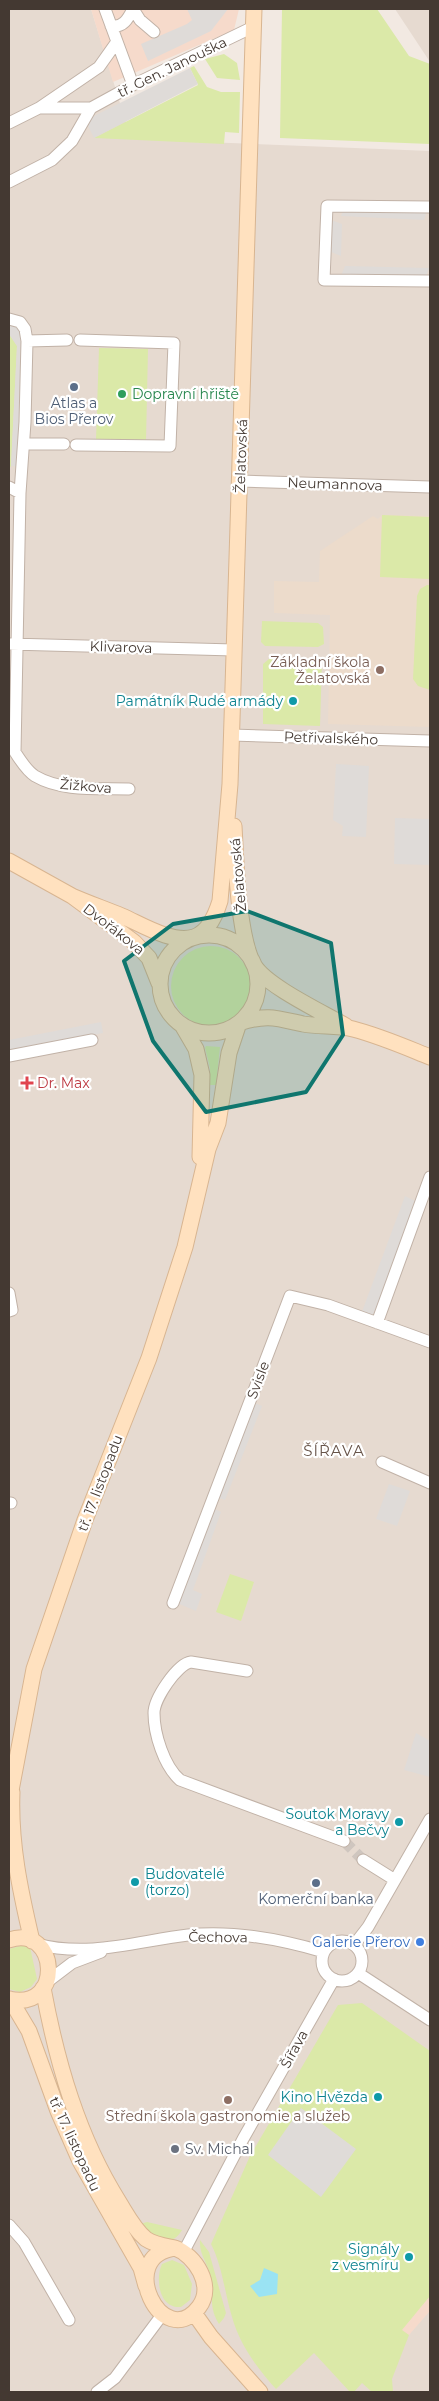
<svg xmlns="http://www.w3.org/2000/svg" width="439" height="2401" viewBox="0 0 439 2401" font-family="Montserrat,sans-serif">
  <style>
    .residential { fill: #e6dad0 }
    .commercial { fill: #f6dacb }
    .education { fill: #ecdbcb }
    .green { fill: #dbe9a8 }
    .parking { fill: #dfdbd8 }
    .water { fill: #9ae3f3 }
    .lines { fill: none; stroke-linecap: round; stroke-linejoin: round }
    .street-tunnel { stroke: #cfc6bf; stroke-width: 11; stroke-dasharray: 11 5.5; stroke-linecap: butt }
    .street-casing { stroke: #c1b2a7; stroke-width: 13 }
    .secondary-casing { stroke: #d8b591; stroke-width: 17 }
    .street { stroke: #fff; stroke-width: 11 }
    .secondary { stroke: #ffe1bf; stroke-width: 15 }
    .marked { fill: #0f766e; fill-opacity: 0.2; stroke: #0f766e; stroke-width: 4; stroke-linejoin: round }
    .service-dot { fill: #5c6f8a; stroke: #fff; stroke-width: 2 }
    .leisure-dot { fill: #2e9e5b; stroke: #fff; stroke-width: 2 }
    .education-dot { fill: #8d6e63; stroke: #fff; stroke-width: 2 }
    .culture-dot { fill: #0f9aa8; stroke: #fff; stroke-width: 2 }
    .health-dot { fill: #e0444e; stroke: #fff; stroke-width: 2 }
    .shop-dot { fill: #3f7fe0; stroke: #fff; stroke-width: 2 }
    .worship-dot { fill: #6b7280; stroke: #fff; stroke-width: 2 }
    .labels { text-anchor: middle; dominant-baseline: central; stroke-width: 4.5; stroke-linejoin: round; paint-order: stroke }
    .street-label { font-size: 14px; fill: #443932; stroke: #fff }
    .leisure-label { font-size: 14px; fill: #27864d; stroke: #fff; text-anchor: start }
    .service-label { font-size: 14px; fill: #4e5e75; stroke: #fff }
    .education-label { font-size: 14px; fill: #785e54; stroke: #fff; text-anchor: end }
    .culture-label { font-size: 14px; fill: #0d838f; stroke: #fff; text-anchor: end }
    .health-label { font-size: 14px; fill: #be3a42; stroke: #fff; text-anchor: start }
    .shop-label { font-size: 14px; fill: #366cbe; stroke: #fff; text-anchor: end }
    .worship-label { font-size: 14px; fill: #5b616d; stroke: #fff; text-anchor: start }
    .neighbourhood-label { font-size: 15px; letter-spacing: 1px; fill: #675449; stroke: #fff }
  </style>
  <rect width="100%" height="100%" fill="#f2e9e2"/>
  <path class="residential" d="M 9,9 L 91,9 L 131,139 L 430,151 L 430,2392 L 9,2392 Z
    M 395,9 L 430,9 L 430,62 Z"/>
  <path class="commercial" d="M 91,9 L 239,9 L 234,30 L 113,82 Z
    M 430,2277 L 430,2311 L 409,2335 L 389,2323 Z"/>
  <path class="education" d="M 382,515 L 430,516 L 430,727 L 328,724 L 330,615 L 274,613 L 274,581 L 319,582 L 320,551 L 373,516 L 378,519 Z"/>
  <path class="green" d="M 282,9 L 377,9 L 409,56 L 430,64 L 430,144 L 280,138 Z
    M 224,54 L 237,63 L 240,80 L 217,78 L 205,59 Z
    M 194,66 L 207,87 L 221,92 L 240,92 L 239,133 L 225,132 L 224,144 L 94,138 L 198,85 L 190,68 Z
    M 9,334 L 17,346 L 11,466 L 9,469 Z
    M 99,348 L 148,349 L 146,441 L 96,440 Z
    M 382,515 L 430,517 L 430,579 L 380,577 Z
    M 427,585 L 430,585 L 430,690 L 418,686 L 413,679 L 417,596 L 420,589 Z
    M 262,621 L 318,623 L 323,627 L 324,644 L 318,647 L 265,646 L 261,642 Z
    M 269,659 L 322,661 L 320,726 L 263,724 L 263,664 Z
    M171 986a40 40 0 1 1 80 0a40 40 0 1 1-80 0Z
    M 206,1046 L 220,1047 L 216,1085 L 210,1085 L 210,1068 L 205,1048 Z
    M 230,1574 L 254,1582 L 241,1621 L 216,1612 Z
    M 24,1945 L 30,1947 L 37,1979 L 31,1987 L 20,1992 L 9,1989 L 9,1949 Z
    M 362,2003 L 430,2051 L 430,2296 L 402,2330 L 409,2335 L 392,2379 L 393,2392 L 372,2392 L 362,2383 L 354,2392 L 350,2392 L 314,2353 L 276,2389 C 258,2370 239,2343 232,2317 C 225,2294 222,2265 211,2244 L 250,2156 L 338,2005 Z
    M 147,2222 L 182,2230 C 170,2251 152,2235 140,2224 Z
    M 200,2240 L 209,2252 L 226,2313 L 224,2318 L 219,2324 C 207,2305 215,2294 210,2274 C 207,2262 199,2254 200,2240 Z
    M 172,2260 L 184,2265 L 192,2284 L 190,2300 L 181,2307 C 159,2309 155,2279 162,2264 Z"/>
  <path class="parking" d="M 187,9 L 228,9 L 211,31 L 148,61 L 141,44 L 187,24 L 192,20 Z
    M 190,68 L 198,84 L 94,138 L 88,126 L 92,117 Z
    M 345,205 L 428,208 L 424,220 L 341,216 Z
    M 331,220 L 342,224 L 341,256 L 331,252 Z
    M 345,266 L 429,268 L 425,280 L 340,278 Z
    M 9,319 L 25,329 L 22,467 L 11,466 L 17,346 L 9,334 Z
    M 336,764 L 369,766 L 366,837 L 342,836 L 343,826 L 333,820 Z
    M 395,818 L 430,819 L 430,865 L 394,864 Z
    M 101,1022 L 103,1033 L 9,1052 L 9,1040 Z
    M 405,1196 L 421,1204 L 377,1323 L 360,1317 Z
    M 252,1402 L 262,1406 L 225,1500 L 216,1497 Z
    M 389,1484 L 410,1491 L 397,1526 L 376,1519 Z
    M 211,1507 L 221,1512 L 193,1590 L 202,1594 L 196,1611 L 177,1603 Z
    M 416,1733 L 430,1741 L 430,1777 L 404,1770 Z
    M 301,2108 L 356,2149 L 321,2197 L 268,2155 Z"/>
  <path class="water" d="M 264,2268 L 278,2274 L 277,2294 L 259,2297 L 250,2286 L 260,2280 Z"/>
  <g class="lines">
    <path class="street-tunnel" d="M 344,1841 L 363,1860"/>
    <defs>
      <path id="street" d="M 105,9 L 133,85
        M 133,9 L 140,20 L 154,32
        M 111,26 C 123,28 128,19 133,9
        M 39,108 L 99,67 L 116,43
        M 9,123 L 39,108 L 91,108 L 133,85 L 253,27
        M 9,182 L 52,160 L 72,141 L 91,108
        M 430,207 L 327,206 L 324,280 L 430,281
        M 9,319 L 20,322 L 25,329 L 27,341 L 25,422 L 20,493 L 15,752 C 20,760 27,771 35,776 C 62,792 99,788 129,789
        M 27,341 L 67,340
        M 24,444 L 64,444
        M 76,445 L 170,446 L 174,343 L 80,340
        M 240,481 L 430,487
        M 9,487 L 20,493
        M 10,644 L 234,650
        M 231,735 L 430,741
        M 9,1056 L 92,1040
        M 9,1293 L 12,1310 L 9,1311
        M 377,1323 L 430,1177
        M 382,1462 L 430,1483
        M 9,1503 L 11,1503
        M 173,1603 L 290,1296 L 328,1305 L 430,1342
        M 247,1671 L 191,1662 C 177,1664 154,1699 154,1713 C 154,1734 164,1766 180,1780 L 344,1841
        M 363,1860 L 395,1880
        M322 1961a20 20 0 1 1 40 0a20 20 0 1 1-40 0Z
        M 37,1944 C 88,1958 138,1941 188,1935 C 234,1930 280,1939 324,1952
        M 354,1945 L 368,1927 L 430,1819
        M 358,1973 L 430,2020
        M 47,1982 L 72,1963 L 101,1952
        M 9,2225 L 24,2242 L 69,2320
        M 184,2251 L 243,2139 L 334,1979
        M 97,2392 L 115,2378 L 162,2315"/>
      <path id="secondary" d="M 234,826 C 236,860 238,937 254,965 C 266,986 324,1013 346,1026
        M 9,861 L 72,896 L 134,942 L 149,958 L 159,983
        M 72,896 C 88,903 105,909 122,916 C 141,924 172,944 194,937 C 209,932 216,914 220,901 L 230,784 L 254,9
        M160 984a49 49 0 1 1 98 0a49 49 0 1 1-98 0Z
        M 182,1025 L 196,1049 L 202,1075 L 200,1157
        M 12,1792 C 10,1843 20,1890 32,1941
        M 9,1801 L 34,1669 L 85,1520 L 149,1358 L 185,1247 L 208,1149 L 218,1123 L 229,1053 L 239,1023 C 267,1014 276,1018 303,1024 C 320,1027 337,1025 353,1029 C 380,1036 405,1047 430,1057
        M 9,1940 C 58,1923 65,2012 9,1999
        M 43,1988 C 57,2063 78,2137 119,2202 C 127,2215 134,2229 146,2239 C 155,2245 165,2246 175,2248
        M 10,1999 L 29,2031 L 58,2111 L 80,2161 L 141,2268 L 146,2286
        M 175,2248 C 195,2255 215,2286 199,2307 C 163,2354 114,2256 175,2248 Z
        M 194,2313 L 211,2337 L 260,2392"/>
    </defs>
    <use href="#street" class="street-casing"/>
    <use href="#secondary" class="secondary-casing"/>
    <use href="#street" class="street"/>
    <use href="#secondary" class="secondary"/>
  </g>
  <path class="marked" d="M 247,911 L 331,943 L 343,1035 L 306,1092 L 206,1112 L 153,1041 L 124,961 L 173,924 Z"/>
  <g class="service-dot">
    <circle cx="74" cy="387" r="5"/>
    <circle cx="316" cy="1883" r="5"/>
  </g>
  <circle class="leisure-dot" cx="122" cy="394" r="5"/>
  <g class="education-dot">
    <circle cx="380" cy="670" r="5"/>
    <circle cx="228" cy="2100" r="5"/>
  </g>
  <g class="culture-dot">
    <circle cx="293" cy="701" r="5"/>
    <circle cx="399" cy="1822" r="5"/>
    <circle cx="135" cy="1882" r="5"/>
    <circle cx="378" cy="2097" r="5"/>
    <circle cx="409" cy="2257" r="5"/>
  </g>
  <path class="health-dot" d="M24.5 1075.5h5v5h5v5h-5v5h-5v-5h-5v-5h5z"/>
  <circle class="shop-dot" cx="420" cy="1942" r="5"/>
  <circle class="worship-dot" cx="175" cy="2149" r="5"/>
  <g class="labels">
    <g class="street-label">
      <text transform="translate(172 67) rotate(-26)">tř. Gen. Janouška</text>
      <text transform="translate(241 456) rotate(-88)">Želatovská</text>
      <text transform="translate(335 484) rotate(2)">Neumannova</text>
      <text transform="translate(121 647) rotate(2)">Klivarova</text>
      <text transform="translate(331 738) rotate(2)">Petřivalského</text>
      <text transform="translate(86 786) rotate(5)">Žižkova</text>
      <text transform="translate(238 875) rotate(-95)">Želatovská</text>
      <text transform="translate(114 929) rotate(38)">Dvořákova</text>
      <text transform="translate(258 1380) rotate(-69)">Svisle</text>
      <text transform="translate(100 1483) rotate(-69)">tř. 17. listopadu</text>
      <text transform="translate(218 1937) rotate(1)">Čechova</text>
      <text transform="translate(294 2049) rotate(-61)">Šířava</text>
      <text transform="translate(75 2144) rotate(65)">tř. 17. listopadu</text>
    </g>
    <g class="leisure-label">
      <text x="132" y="394">Dopravní hřiště</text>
    </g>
    <g class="service-label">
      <text x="74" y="403">Atlas a<tspan x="74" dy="16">Bios Přerov</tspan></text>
      <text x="316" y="1899">Komerční banka</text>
    </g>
    <g class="education-label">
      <text x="370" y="662">Základní škola<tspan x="370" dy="16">Želatovská</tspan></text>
      <text x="228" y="2116" text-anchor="middle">Střední škola gastronomie a služeb</text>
    </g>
    <g class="culture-label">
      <text x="283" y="701">Památník Rudé armády</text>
      <text x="389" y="1814">Soutok Moravy<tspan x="389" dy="16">a Bečvy</tspan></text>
      <text x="145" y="1874" text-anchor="start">Budovatelé<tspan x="145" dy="16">(torzo)</tspan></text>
      <text x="368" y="2097">Kino Hvězda</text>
      <text x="399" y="2249">Signály<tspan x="399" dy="16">z vesmíru</tspan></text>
    </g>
    <g class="health-label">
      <text x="37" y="1083">Dr. Max</text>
    </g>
    <g class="shop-label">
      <text x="410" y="1942">Galerie Přerov</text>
    </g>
    <g class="worship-label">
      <text x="185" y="2149">Sv. Michal</text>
    </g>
    <g class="neighbourhood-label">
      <text x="334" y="1450">ŠÍŘAVA</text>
    </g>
  </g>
  <rect width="439" height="2401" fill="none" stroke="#443932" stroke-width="20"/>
</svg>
